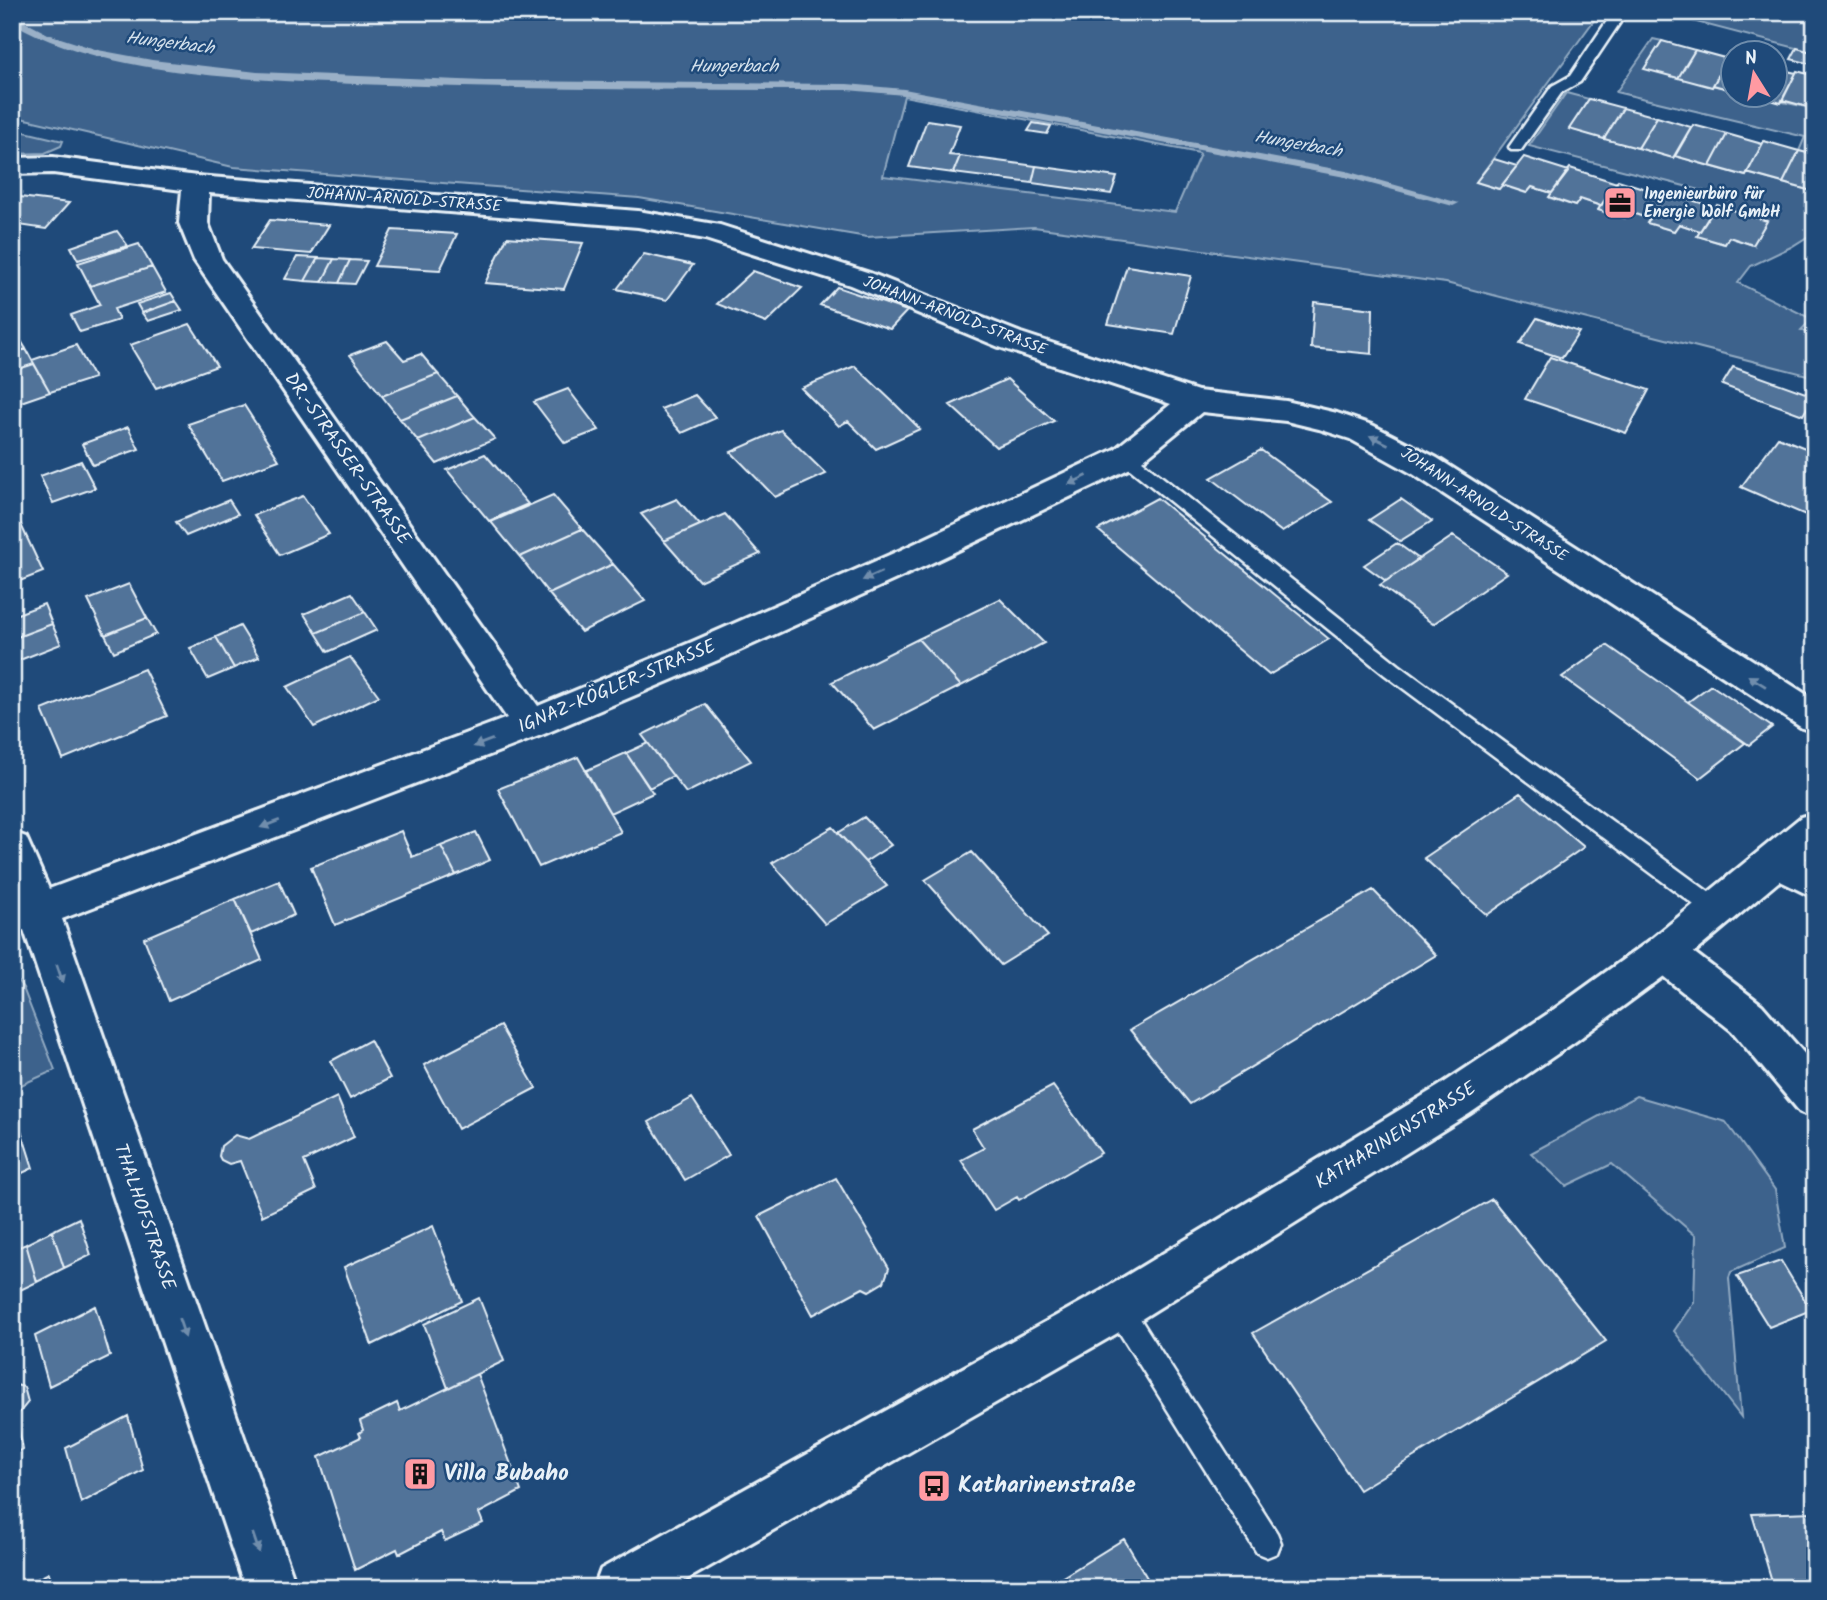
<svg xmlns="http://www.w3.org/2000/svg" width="1827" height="1600" viewBox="0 0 1827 1600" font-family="Kalam,sans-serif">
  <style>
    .green { fill: #3c628c; stroke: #92aac2; stroke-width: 2; fill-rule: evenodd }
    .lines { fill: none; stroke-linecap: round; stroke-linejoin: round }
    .stream { fill: #9ab0c7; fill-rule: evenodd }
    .building { fill: #517399; stroke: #e8f1f8; stroke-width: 2 }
    .service-casing { stroke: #e8f1f8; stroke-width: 5 }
    .minor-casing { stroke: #e8f1f8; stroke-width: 6 }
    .secondary-casing { stroke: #e8f1f8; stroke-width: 6 }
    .service { fill: #1f4a7a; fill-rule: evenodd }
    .minor { fill: #1f4a7a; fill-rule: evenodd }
    .secondary { fill: #1f4a7a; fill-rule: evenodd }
    .oneway { fill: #6f8dac }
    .labels { text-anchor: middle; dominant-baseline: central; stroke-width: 5; stroke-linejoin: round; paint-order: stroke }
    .far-poi-label { font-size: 16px; font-weight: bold; fill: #e8f1f8; stroke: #1f4a7a; text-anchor: start }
    .far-street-label { font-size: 16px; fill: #e8f1f8; stroke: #1f4a7a }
    .far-water-label { font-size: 18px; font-style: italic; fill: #d4e1ec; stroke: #1f4a7a }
    .street-label { font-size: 19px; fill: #e8f1f8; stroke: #1f4a7a }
    .near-poi-label { font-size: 23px; font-weight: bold; fill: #e8f1f8; stroke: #1f4a7a; text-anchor: start }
  </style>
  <rect width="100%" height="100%" fill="#1f4a7a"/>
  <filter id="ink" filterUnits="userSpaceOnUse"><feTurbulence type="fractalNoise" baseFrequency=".0143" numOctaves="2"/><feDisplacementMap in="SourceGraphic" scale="14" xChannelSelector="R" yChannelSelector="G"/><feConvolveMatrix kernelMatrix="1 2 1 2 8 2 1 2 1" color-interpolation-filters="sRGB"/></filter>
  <g filter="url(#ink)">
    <path class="green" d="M 12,12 L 1600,12 L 1476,182 L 1498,189 L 1502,185 L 1526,193 L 1532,187 L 1552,193 L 1550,198 L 1575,206 L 1580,199 L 1601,206 L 1598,210 L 1624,218 L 1629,212 L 1650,219 L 1648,223 L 1674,231 L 1679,224 L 1700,231 L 1698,236 L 1724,244 L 1729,237 L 1753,245 L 1722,207 L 1727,197 L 1529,146 L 1566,93 L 1589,99 L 1570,129 L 1673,158 L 1675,156 L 1745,176 L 1747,173 L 1815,192 L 1815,232 L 1791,247 L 1751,266 L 1738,283 L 1812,319 L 1801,330 L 1815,335 L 1815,377 L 1446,283 L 1034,227 L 867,237 L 639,198 L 233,167 L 12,116 ZM 904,96 L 1199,153 L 1200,154 L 1175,212 L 883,176 Z
      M 1676,12 L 1815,12 L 1815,53 L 1673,16 Z
      M 1653,39 L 1662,41 L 1645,68 L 1732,90 L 1732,94 L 1750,95 L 1815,109 L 1815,155 L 1799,151 L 1805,137 L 1616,92 Z
      M 12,129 L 63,141 L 61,146 L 45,153 L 12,154 Z
      M 12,973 L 23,988 L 55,1070 L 12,1089 Z
      M 1636,1096 L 1726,1122 L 1775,1190 L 1785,1248 L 1731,1272 L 1729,1278 L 1741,1417 L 1674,1331 L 1694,1302 L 1696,1236 L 1612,1164 L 1566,1186 L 1531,1153 Z"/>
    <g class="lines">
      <path class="stream" d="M 12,15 L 48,34 L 98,50 L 152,60 L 257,72 L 485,81 L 847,84 L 904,89 L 1346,171 L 1459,203 L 1453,206 L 1345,177 L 904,95 L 847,90 C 693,90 539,90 386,85 C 279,81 103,79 12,22 Z"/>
    </g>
    <path class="building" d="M 1662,41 L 1695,50 L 1678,78 L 1644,69 Z
      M 1797,48 L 1815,53 L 1815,65 L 1791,59 Z
      M 1695,50 L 1728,59 L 1712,87 L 1678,78 Z
      M 1729,56 L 1732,57 L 1732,90 L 1713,85 Z
      M 1774,68 L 1796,73 L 1781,103 L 1750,94 L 1774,94 Z
      M 1797,71 L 1815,76 L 1815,109 L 1782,100 Z
      M 1589,99 L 1623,108 L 1604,139 L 1569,129 Z
      M 1623,108 L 1657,117 L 1638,148 L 1604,139 Z
      M 1657,117 L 1691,127 L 1673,158 L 1638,148 Z
      M 927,120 L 960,125 L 949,155 L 960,156 L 953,173 L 909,167 Z
      M 1033,123 L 1051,126 L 1047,134 L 1028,131 Z
      M 1693,125 L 1727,134 L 1710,166 L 1675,156 Z
      M 1727,134 L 1762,144 L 1746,176 L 1710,166 Z
      M 1764,141 L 1799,151 L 1783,183 L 1747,173 Z
      M 1799,151 L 1815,155 L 1815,192 L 1783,183 Z
      M 960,156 L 1036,166 L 1032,183 L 953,173 Z
      M 1524,157 L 1569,171 L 1552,193 L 1532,187 L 1527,193 L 1502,185 Z
      M 1494,159 L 1517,166 L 1499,189 L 1476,182 Z
      M 1036,166 L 1117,177 L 1111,194 L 1032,183 Z
      M 1570,168 L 1617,183 L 1601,206 L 1580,199 L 1575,206 L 1549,197 Z
      M 1618,180 L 1665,195 L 1650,219 L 1629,212 L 1624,218 L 1598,210 Z
      M 1667,193 L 1715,207 L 1700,231 L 1679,224 L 1674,231 L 1647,223 Z
      M 20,197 L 69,203 L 46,229 L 12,224 L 12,205 Z
      M 1717,205 L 1767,221 L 1753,245 L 1729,237 L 1725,244 L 1697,236 Z
      M 270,220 L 329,225 L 311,254 L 251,249 Z
      M 392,230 L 457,234 L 440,270 L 374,266 Z
      M 117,231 L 128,246 L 78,260 L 71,247 Z
      M 507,237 L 583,243 L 564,289 L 485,283 Z
      M 139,244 L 152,267 L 90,286 L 78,263 Z
      M 644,254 L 693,265 L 667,300 L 617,289 Z
      M 297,257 L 318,258 L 305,281 L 285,279 Z
      M 318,258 L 334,259 L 322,282 L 305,281 Z
      M 334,259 L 350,260 L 339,283 L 322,282 Z
      M 350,260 L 367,261 L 355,284 L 339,283 Z
      M 1127,266 L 1191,276 L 1174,334 L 1108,324 Z
      M 152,267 L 166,292 L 114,309 L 119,320 L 80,332 L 71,315 L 100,305 L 90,286 Z
      M 753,271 L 802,288 L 766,323 L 717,304 Z
      M 837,287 L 907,311 L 890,329 L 820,305 Z
      M 171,293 L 176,301 L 142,313 L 137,304 Z
      M 176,301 L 182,310 L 148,321 L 142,313 Z
      M 1314,302 L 1373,309 L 1372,354 L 1311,348 Z
      M 1537,318 L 1579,332 L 1562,358 L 1520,344 Z
      M 190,324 L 217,366 L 156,388 L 130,345 Z
      M 12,326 L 26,349 L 12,354 Z
      M 387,341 L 404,360 L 421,354 L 438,374 L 382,396 L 350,355 Z
      M 76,345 L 94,378 L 50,392 L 32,360 Z
      M 26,349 L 34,364 L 12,371 L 12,354 Z
      M 1550,357 L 1649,390 L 1626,433 L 1525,399 Z
      M 34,364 L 50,392 L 12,405 L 12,371 Z
      M 855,366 L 893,402 L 920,429 L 876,449 L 848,421 L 839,426 L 801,388 Z
      M 1733,367 L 1814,396 L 1803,415 L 1722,385 Z
      M 438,374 L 457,396 L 400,419 L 382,396 Z
      M 1007,379 L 1054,421 L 996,447 L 950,405 Z
      M 568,389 L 599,430 L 565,443 L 534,402 Z
      M 695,395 L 716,418 L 682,433 L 661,409 Z
      M 457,396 L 475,417 L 418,441 L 400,419 Z
      M 244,405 L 279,460 L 222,481 L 188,424 Z
      M 475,417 L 495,439 L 437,464 L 418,441 Z
      M 128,427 L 139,449 L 93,465 L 82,444 Z
      M 781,430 L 826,474 L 775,497 L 731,452 Z
      M 1778,437 L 1815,452 L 1815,519 L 1741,487 Z
      M 1261,450 L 1332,502 L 1282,532 L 1211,478 Z
      M 485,454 L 528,504 L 489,521 L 447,470 Z
      M 81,461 L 95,488 L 53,503 L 40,476 Z
      M 553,495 L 582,529 L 520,557 L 491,522 Z
      M 303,496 L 329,534 L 280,555 L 254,515 Z
      M 1157,498 L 1329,639 L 1269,675 L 1098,530 Z
      M 677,499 L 700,525 L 664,541 L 641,514 Z
      M 1401,499 L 1432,521 L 1400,541 L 1369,520 Z
      M 229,500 L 238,514 L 186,536 L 176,522 Z
      M 16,514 L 43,572 L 12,584 L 12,515 Z
      M 725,514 L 760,554 L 699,581 L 664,541 Z
      M 582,529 L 613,564 L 549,594 L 520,557 Z
      M 1453,536 L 1507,573 L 1433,624 L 1380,585 Z
      M 1397,543 L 1419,559 L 1386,581 L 1364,565 Z
      M 613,564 L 645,601 L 581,632 L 549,594 Z
      M 129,584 L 147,618 L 105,635 L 88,600 Z
      M 352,593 L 365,612 L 316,633 L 304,614 Z
      M 1000,599 L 1044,643 L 961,686 L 918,639 Z
      M 44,604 L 52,624 L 12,639 L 12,616 Z
      M 365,612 L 377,630 L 328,652 L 316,633 Z
      M 147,618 L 156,634 L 114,652 L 105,635 Z
      M 52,624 L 61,644 L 12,663 L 12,639 Z
      M 240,626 L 259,657 L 234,668 L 216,637 Z
      M 216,637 L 234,668 L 208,679 L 190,648 Z
      M 918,639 L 961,686 L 874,730 L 832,682 Z
      M 1607,645 L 1688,702 L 1745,743 L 1700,778 L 1562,677 Z
      M 350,657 L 379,696 L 314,727 L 287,687 Z
      M 144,669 L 167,716 L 63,759 L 42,710 Z
      M 1711,685 L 1772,727 L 1749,745 L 1688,702 Z
      M 705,704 L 751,761 L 686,793 L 642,735 Z
      M 648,743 L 673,776 L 649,788 L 626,753 Z
      M 626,753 L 653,793 L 610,813 L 585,771 Z
      M 578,757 L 621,832 L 539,867 L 498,789 Z
      M 1520,793 L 1584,847 L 1487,915 L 1424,858 Z
      M 864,817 L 891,845 L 865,862 L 838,833 Z
      M 833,827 L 887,886 L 825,924 L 772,863 Z
      M 401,831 L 412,857 L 441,846 L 456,875 L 335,925 L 311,867 Z
      M 476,832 L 490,860 L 456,875 L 441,846 Z
      M 972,852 L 1048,936 L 1001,965 L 925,880 Z
      M 279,881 L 294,915 L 251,934 L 235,899 Z
      M 1373,890 L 1436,955 L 1190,1104 L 1130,1030 Z
      M 235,899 L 262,960 L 169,1001 L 144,938 Z
      M 500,1026 L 536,1088 L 458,1129 L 424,1065 Z
      M 370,1040 L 390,1078 L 350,1099 L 331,1061 Z
      M 1053,1086 L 1101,1153 L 1019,1200 L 1017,1197 L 994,1210 L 961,1160 L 984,1148 L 972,1129 Z
      M 337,1097 L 354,1137 L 304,1161 L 316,1190 L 262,1216 L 240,1161 L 229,1164 L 221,1160 L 219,1156 L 221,1146 L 235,1135 L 249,1139 Z
      M 692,1098 L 729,1155 L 685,1180 L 649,1122 Z
      M 16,1113 L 22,1133 L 12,1137 L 12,1114 Z
      M 22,1133 L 33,1168 L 12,1178 L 12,1137 Z
      M 836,1178 L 889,1268 L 884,1282 L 869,1291 L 863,1288 L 813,1315 L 759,1216 Z
      M 1492,1199 L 1606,1341 L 1359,1490 L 1253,1333 Z
      M 79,1218 L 91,1255 L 64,1268 L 52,1231 Z
      M 433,1226 L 462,1301 L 372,1345 L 344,1267 Z
      M 52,1231 L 64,1268 L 37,1282 L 26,1244 Z
      M 26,1244 L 37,1282 L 12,1294 L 12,1250 Z
      M 1781,1261 L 1811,1310 L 1769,1327 L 1737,1276 Z
      M 479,1298 L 504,1361 L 448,1388 L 424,1324 Z
      M 95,1306 L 110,1356 L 49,1386 L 35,1336 Z
      M 477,1374 L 521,1491 L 479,1513 L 483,1523 L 445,1541 L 441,1532 L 399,1554 L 397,1549 L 355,1570 L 319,1457 L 361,1437 L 359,1433 L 363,1430 L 360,1421 L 397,1403 L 400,1411 Z
      M 12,1384 L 24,1387 L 28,1402 L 16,1417 L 23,1449 L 12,1455 Z
      M 128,1416 L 143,1470 L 81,1503 L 66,1448 Z
      M 1813,1512 L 1815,1588 L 1774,1588 L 1752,1514 Z
      M 1124,1539 L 1153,1588 L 1045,1588 Z
      M 49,1573 L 52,1588 L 18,1588 Z"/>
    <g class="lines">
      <defs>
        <path id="service" d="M 1613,12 L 1627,12 L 1580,82 L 1562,92 L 1521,150 L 1511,150 L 1509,147 L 1552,86 L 1570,76 Z
          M 1126,451 L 1132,453 L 1399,665 L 1725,904 L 1728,910 L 1725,916 L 1717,919 L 1709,916 L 1385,675 L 1120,461 L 1117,457 Z
          M 1118,1294 L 1127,1298 L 1277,1533 L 1281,1543 L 1277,1553 L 1267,1557 L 1257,1553 L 1109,1316 L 1105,1307 L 1109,1298 Z"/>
        <path id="minor" d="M 53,157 L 197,176 L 638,211 L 720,225 L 870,273 L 1021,333 L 1198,391 L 1286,401 L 1337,413 L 1372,425 L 1437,458 L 1815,700 L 1815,732 L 1802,728 L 1413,474 L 1350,439 L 1319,429 L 1286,421 L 1202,412 L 1137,465 L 927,565 L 718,660 L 544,734 L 62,919 L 297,1588 L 245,1588 L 24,930 L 12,933 L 12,832 L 26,837 L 49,889 L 507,718 L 194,260 L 179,223 L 182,190 L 53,173 L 12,174 L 12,158 ZM 209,193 L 638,227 L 705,239 L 850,285 L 999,347 L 1171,404 L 1115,449 L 903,549 L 692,642 L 538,706 L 222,259 L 208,223 Z
          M 1776,845 L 1815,863 L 1815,898 L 1762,872 L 1756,861 L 1762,850 Z
          M 1664,936 L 1679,941 L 1762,1005 L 1815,1066 L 1815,1118 L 1800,1112 L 1732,1031 L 1649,965 L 1643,953 L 1649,941 Z"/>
        <path id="secondary" d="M 1815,813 L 1815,851 L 1679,965 L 1576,1041 L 1469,1114 L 1135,1323 L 672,1588 L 594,1588 L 601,1569 L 1101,1291 L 1439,1086 L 1546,1015 L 1649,941 L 1801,817 Z"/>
      </defs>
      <use href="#service" class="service-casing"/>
      <use href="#minor" class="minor-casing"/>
      <use href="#secondary" class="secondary-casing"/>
      <use href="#service" class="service"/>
      <use href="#minor" class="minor"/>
      <use href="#secondary" class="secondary"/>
    </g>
    <defs><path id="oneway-solid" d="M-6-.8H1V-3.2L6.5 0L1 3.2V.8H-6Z" transform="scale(1.75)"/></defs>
    <g class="oneway">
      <use href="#oneway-solid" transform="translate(1379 440) rotate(-155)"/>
      <use href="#oneway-solid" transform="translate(1078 480) rotate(155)"/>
      <use href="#oneway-solid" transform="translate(872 576) rotate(156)"/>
      <use href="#oneway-solid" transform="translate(1757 681) rotate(-148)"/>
      <use href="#oneway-solid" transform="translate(483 743) rotate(159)"/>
      <use href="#oneway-solid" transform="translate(270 824) rotate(159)"/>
      <use href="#oneway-solid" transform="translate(60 974) rotate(71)"/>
      <use href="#oneway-solid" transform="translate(182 1328) rotate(71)"/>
      <use href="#oneway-solid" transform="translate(256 1543) rotate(71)"/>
    </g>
  </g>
  <defs>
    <symbol id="office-square" viewBox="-11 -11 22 22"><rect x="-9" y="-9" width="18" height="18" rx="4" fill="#ff9aa2" stroke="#1f4a7a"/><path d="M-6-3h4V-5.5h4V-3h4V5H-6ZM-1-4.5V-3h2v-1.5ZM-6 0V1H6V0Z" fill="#111"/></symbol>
    <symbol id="building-square" viewBox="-11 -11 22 22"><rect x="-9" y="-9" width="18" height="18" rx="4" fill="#ff9aa2" stroke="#1f4a7a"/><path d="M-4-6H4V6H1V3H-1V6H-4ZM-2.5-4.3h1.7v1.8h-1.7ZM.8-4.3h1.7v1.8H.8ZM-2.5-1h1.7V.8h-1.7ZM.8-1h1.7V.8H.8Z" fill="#111"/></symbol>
    <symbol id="bus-square" viewBox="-11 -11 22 22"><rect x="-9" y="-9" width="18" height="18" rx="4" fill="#ff9aa2" stroke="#1f4a7a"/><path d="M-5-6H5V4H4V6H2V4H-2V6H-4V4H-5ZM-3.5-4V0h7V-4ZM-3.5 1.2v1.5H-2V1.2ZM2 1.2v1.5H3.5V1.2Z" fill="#111"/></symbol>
  </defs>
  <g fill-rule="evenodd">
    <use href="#office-square" x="1601" y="184" width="38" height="38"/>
    <use href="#building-square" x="401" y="1455" width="38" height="38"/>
    <use href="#bus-square" x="915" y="1467" width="38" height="38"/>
  </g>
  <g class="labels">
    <g class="far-poi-label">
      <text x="1644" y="194">Ingenieurbüro für<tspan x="1644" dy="18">Energie Wolf GmbH</tspan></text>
    </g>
    <g class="far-street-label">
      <text transform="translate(404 200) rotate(4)">JOHANN-ARNOLD-STRASSE</text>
      <text transform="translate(955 316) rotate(21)">JOHANN-ARNOLD-STRASSE</text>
      <text transform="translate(1484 505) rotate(33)">JOHANN-ARNOLD-STRASSE</text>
    </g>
    <g class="far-water-label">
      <text transform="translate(170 44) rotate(7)">Hungerbach</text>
      <text x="734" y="67">Hungerbach</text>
      <text transform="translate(1298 145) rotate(10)">Hungerbach</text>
    </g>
    <g class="street-label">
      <text transform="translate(347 459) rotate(55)">DR.-STRASSER-STRASSE</text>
      <text transform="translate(617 687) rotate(-23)">IGNAZ-KÖGLER-STRASSE</text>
      <text transform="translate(1396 1136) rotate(-32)">KATHARINENSTRASSE</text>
      <text transform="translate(144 1217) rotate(71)">THALHOFSTRASSE</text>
    </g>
    <g class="near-poi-label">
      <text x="444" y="1474">Villa Bubaho</text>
      <text x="958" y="1486">Katharinenstraße</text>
    </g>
  </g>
  <rect width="1827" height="1600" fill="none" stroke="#1f4a7a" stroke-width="42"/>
  <rect x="21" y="21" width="1785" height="1558" fill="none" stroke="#e8f1f8" stroke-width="2.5" filter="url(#ink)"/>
  <g transform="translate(1754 74) rotate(349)"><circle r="33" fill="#1f4a7a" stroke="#6f8dac" stroke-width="2"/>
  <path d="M0-5L12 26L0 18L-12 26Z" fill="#ff9aa2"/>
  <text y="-10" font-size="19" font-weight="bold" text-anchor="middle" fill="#e8f1f8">N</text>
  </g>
</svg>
